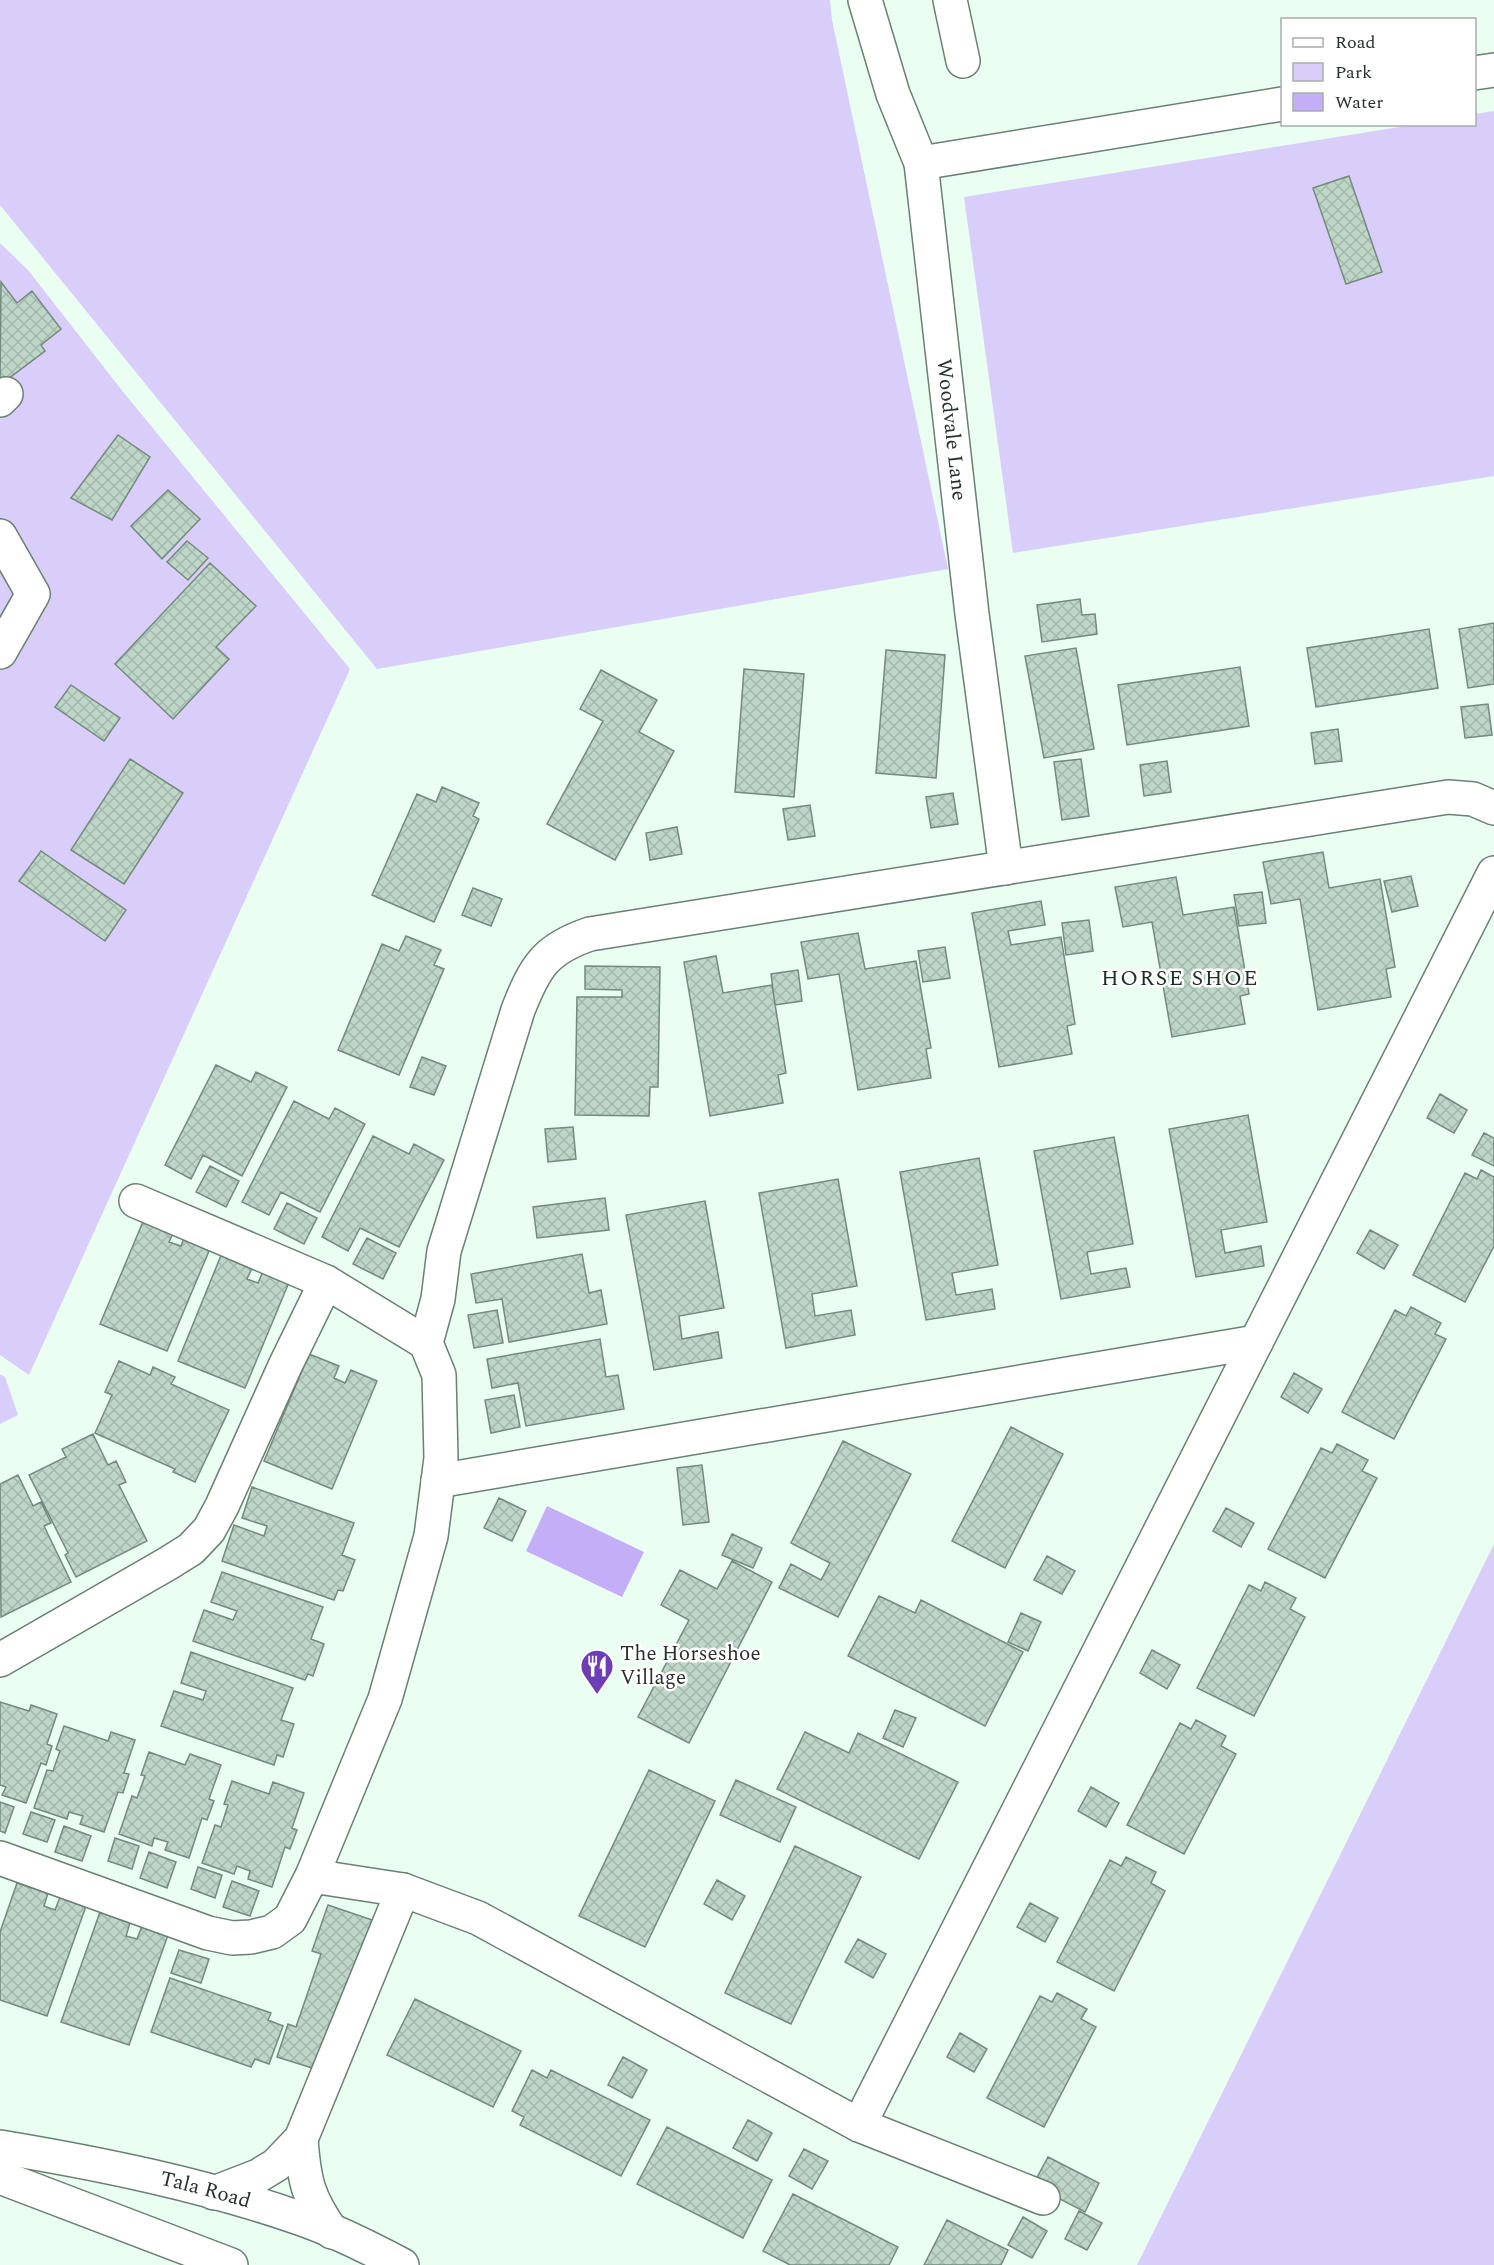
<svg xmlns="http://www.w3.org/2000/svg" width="1494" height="2265" viewBox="0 0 1494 2265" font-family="Spectral,serif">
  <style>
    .green { fill: #d9cdfa }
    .water { fill: #c4aef8 }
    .building { fill: url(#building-cross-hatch); stroke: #738a7c; stroke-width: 1.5 }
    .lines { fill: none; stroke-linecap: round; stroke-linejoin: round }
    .minor-casing { stroke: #6a8072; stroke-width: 36 }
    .minor { stroke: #fff; stroke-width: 33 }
    .labels { text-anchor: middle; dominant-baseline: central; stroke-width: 5; stroke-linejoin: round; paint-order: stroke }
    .street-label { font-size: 21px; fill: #28312b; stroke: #fff }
    .poi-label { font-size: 21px; fill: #28312b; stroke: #fff; text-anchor: start }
    .neighbourhood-label { font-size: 22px; letter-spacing: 1.5px; fill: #1d3125; stroke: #fff }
  </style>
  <defs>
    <pattern id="building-cross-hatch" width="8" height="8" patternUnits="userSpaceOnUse" patternTransform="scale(1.5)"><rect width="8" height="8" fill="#bed6c7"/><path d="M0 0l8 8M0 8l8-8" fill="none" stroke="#a3b8ab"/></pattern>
  </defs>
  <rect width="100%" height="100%" fill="#eafef2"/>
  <path class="green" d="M 0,0 L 830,0 L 832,20 L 948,569 L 377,669 L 0,205 Z
    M 1494,111 L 1494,476 L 1013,553 L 964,197 L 1412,125 L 1474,124 L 1475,114 Z
    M 0,243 L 28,270 L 120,388 L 350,669 L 29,1375 L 0,1355 Z
    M 0,1374 L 5,1377 L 18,1415 L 0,1424 Z
    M 1494,1544 L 1494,2265 L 1137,2265 Z"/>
  <path class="water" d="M 547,1506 L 644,1552 L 622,1597 L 526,1551 Z"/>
  <path class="building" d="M 1349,176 L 1382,272 L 1346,284 L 1313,188 Z
    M 1,282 L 17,303 L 32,291 L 61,329 L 41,345 L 45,351 L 0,385 Z
    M 118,435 L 150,457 L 112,520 L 71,498 Z
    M 168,490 L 200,519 L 162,559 L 131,526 Z
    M 187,541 L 208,558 L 188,580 L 167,562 Z
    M 210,563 L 256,606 L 216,647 L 229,659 L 173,719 L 115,664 Z
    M 1080,599 L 1082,615 L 1095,614 L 1097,634 L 1042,642 L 1037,605 Z
    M 1494,623 L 1494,684 L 1468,688 L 1459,629 Z
    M 1429,629 L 1438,688 L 1316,707 L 1307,648 Z
    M 1076,648 L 1094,749 L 1044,758 L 1025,656 Z
    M 886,650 L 945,655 L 936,778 L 876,773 Z
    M 1240,667 L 1249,726 L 1127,745 L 1118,685 Z
    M 744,669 L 804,674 L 794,797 L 735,792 Z
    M 601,670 L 657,700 L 639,732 L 674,751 L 615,860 L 547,824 L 603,721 L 580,709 Z
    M 71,685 L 120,718 L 104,741 L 55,707 Z
    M 1488,704 L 1492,735 L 1465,738 L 1461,707 Z
    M 1338,729 L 1342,761 L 1315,764 L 1311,733 Z
    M 130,759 L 183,793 L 124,884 L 71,850 Z
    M 1081,759 L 1089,816 L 1062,820 L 1054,762 Z
    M 1167,761 L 1171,792 L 1144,796 L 1140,765 Z
    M 442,787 L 479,803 L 473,816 L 479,819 L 434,922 L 372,895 L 417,794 L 436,802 Z
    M 953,793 L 958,824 L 931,828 L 926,797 Z
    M 810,805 L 815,836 L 788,840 L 783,809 Z
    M 677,827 L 682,854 L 650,860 L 646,833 Z
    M 41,851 L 126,910 L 105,941 L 19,881 Z
    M 1323,852 L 1329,888 L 1380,879 L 1395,967 L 1386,969 L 1391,997 L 1318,1010 L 1300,899 L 1271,904 L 1263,862 Z
    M 1411,876 L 1418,906 L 1392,912 L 1384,881 Z
    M 1176,877 L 1183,915 L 1234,907 L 1249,994 L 1240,996 L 1245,1024 L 1172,1037 L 1152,922 L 1123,927 L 1115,887 Z
    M 473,888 L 502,899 L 491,926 L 462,915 Z
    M 1262,892 L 1266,923 L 1239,926 L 1234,895 Z
    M 1041,901 L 1045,925 L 1008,931 L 1011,945 L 1061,937 L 1075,1024 L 1067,1026 L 1072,1054 L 999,1067 L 972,913 Z
    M 1089,920 L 1093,951 L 1066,955 L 1062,923 Z
    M 858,933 L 865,969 L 916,961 L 931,1048 L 926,1049 L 931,1078 L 858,1090 L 839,974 L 808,979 L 801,942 Z
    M 406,936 L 441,950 L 434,965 L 444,969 L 399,1075 L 338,1050 L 382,944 L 399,951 Z
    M 945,947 L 950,978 L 923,982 L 918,951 Z
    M 716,956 L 723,993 L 772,985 L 786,1073 L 778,1075 L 783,1103 L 710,1116 L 684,962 Z
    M 585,966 L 660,967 L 658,1087 L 650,1087 L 649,1116 L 575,1115 L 577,997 L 622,997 L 622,990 L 585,989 Z
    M 798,970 L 802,1001 L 775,1005 L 771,974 Z
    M 422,1057 L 446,1066 L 434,1095 L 410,1087 Z
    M 216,1065 L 251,1082 L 256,1072 L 287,1087 L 242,1176 L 203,1155 L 191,1179 L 165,1165 Z
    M 1440,1094 L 1467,1110 L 1454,1133 L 1427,1118 Z
    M 294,1101 L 329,1119 L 335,1108 L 365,1124 L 320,1212 L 281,1192 L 269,1215 L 242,1202 Z
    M 1248,1115 L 1267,1222 L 1221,1230 L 1225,1253 L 1261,1246 L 1264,1266 L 1196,1277 L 1169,1129 Z
    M 573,1127 L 576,1159 L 548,1162 L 545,1129 Z
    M 1484,1133 L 1494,1138 L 1494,1166 L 1472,1155 Z
    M 373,1136 L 409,1154 L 414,1144 L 444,1160 L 399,1247 L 360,1228 L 348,1251 L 322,1237 Z
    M 1114,1137 L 1133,1244 L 1087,1252 L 1091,1274 L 1126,1268 L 1130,1287 L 1061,1299 L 1034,1151 Z
    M 979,1158 L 998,1265 L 952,1273 L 956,1295 L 992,1289 L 995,1309 L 926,1320 L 900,1172 Z
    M 210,1166 L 239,1181 L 226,1207 L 196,1192 Z
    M 1481,1170 L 1494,1177 L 1494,1246 L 1465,1302 L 1413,1275 L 1465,1173 L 1477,1179 Z
    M 838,1179 L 857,1286 L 812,1294 L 815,1316 L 851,1310 L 855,1335 L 786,1348 L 759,1193 Z
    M 605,1198 L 609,1230 L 537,1238 L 533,1207 Z
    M 705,1201 L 724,1308 L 679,1316 L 682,1339 L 718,1332 L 722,1358 L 654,1370 L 626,1215 Z
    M 287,1203 L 317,1218 L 304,1244 L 274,1229 Z
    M 145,1217 L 175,1229 L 169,1242 L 181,1246 L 186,1233 L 212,1244 L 167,1351 L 100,1324 Z
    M 1370,1230 L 1398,1245 L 1384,1269 L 1357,1253 Z
    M 367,1238 L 396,1253 L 383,1279 L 353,1264 Z
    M 222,1253 L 253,1266 L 247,1279 L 258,1283 L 264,1269 L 290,1280 L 245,1388 L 178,1361 Z
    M 582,1254 L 589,1293 L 601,1290 L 607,1324 L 509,1342 L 502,1299 L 476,1303 L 471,1274 Z
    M 1411,1307 L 1441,1323 L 1435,1334 L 1446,1339 L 1394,1439 L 1342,1412 L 1395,1310 L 1406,1316 Z
    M 497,1310 L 503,1343 L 474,1348 L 468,1315 Z
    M 600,1339 L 606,1377 L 618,1375 L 624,1409 L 526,1426 L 518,1383 L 492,1388 L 487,1359 Z
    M 309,1354 L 339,1366 L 334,1378 L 345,1383 L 351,1370 L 377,1381 L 332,1489 L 264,1461 Z
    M 119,1361 L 150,1375 L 153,1367 L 175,1377 L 171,1384 L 229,1410 L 195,1482 L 173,1472 L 175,1469 L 95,1433 L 112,1395 L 105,1392 Z
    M 1294,1373 L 1322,1389 L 1308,1413 L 1281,1397 Z
    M 514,1395 L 520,1427 L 491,1433 L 485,1400 Z
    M 1011,1427 L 1063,1454 L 1005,1568 L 952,1541 Z
    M 93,1434 L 108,1465 L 116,1461 L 126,1482 L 119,1485 L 147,1541 L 76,1577 L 65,1555 L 68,1553 L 29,1475 L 66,1457 L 62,1449 Z
    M 843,1441 L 911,1474 L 838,1617 L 779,1588 L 791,1564 L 821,1580 L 830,1563 L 791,1543 Z
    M 1337,1444 L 1368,1460 L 1362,1471 L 1377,1478 L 1325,1578 L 1268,1549 L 1321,1448 L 1332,1453 Z
    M 702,1465 L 709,1522 L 683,1525 L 677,1468 Z
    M 18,1475 L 33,1506 L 41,1502 L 51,1523 L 44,1526 L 71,1582 L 1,1617 L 0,1484 Z
    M 252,1487 L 354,1523 L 342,1555 L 355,1560 L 343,1591 L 338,1590 L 334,1600 L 222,1561 L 234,1525 L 264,1536 L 267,1526 L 242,1518 Z
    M 499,1498 L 526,1511 L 512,1541 L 484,1528 Z
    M 1226,1508 L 1254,1523 L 1241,1547 L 1213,1531 Z
    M 732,1534 L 762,1548 L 753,1568 L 722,1555 Z
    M 1047,1556 L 1075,1571 L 1062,1594 L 1034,1580 Z
    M 732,1561 L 772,1582 L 689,1743 L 638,1717 L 689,1620 L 661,1605 L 680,1570 L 717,1589 Z
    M 222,1572 L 323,1607 L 311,1639 L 324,1644 L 313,1676 L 308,1674 L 305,1680 L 193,1641 L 204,1610 L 233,1620 L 237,1611 L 211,1602 Z
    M 1265,1582 L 1296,1598 L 1290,1609 L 1305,1617 L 1254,1716 L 1197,1688 L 1249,1585 L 1261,1591 Z
    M 879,1596 L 915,1613 L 921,1600 L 1023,1652 L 985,1726 L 848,1656 Z
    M 1021,1613 L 1041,1622 L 1028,1651 L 1008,1642 Z
    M 1152,1650 L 1180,1665 L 1167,1689 L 1140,1673 Z
    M 191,1652 L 293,1688 L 281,1720 L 294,1724 L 283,1757 L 277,1755 L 274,1765 L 161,1726 L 174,1691 L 203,1700 L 206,1691 L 181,1683 Z
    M 0,1702 L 29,1711 L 31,1705 L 57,1714 L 47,1744 L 52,1746 L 46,1765 L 41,1763 L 26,1803 L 2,1795 L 6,1787 L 0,1785 Z
    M 895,1710 L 916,1718 L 903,1747 L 883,1738 Z
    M 1196,1720 L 1226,1736 L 1221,1746 L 1236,1754 L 1184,1854 L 1127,1825 L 1180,1723 L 1191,1729 Z
    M 64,1726 L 108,1741 L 111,1732 L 135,1740 L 124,1773 L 129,1774 L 123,1793 L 118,1792 L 104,1832 L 80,1824 L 83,1816 L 69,1812 L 67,1819 L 34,1808 L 47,1770 L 53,1771 L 60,1751 L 56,1749 Z
    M 805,1732 L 849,1753 L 858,1733 L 958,1782 L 919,1859 L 777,1789 Z
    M 149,1752 L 185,1765 L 190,1754 L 221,1765 L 209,1799 L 214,1801 L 207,1820 L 202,1818 L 189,1858 L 165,1850 L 168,1842 L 154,1838 L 152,1846 L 119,1834 L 132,1796 L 137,1798 L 145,1776 L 141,1775 Z
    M 649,1770 L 715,1801 L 645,1947 L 579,1916 Z
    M 736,1780 L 796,1807 L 780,1842 L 720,1815 Z
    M 232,1781 L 269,1794 L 273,1782 L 304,1793 L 292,1828 L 297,1830 L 290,1849 L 285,1847 L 272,1887 L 248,1879 L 250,1871 L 237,1866 L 234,1874 L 202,1863 L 215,1825 L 221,1827 L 228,1805 L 224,1804 Z
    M 1091,1787 L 1119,1803 L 1106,1827 L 1078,1811 Z
    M 0,1802 L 14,1807 L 5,1833 L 0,1831 Z
    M 31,1812 L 55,1820 L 47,1842 L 23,1834 Z
    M 64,1826 L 91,1836 L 82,1861 L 55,1852 Z
    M 115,1838 L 139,1846 L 132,1869 L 108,1861 Z
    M 795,1846 L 861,1877 L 791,2024 L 725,1993 Z
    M 149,1852 L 176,1862 L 167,1888 L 140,1878 Z
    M 1126,1857 L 1156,1872 L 1151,1883 L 1165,1891 L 1114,1991 L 1057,1962 L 1110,1860 L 1121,1866 Z
    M 198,1867 L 222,1875 L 215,1898 L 191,1889 Z
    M 717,1880 L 745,1896 L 732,1920 L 704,1904 Z
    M 232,1881 L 259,1891 L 250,1916 L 223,1907 Z
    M 17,1883 L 48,1893 L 44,1906 L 55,1910 L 60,1897 L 86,1906 L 47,2016 L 0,2000 L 0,1932 Z
    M 1030,1903 L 1058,1918 L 1045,1942 L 1017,1927 Z
    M 328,1905 L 375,1921 L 325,2072 L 277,2057 L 288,2024 L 296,2027 L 321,1954 L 312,1951 Z
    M 100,1912 L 130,1923 L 126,1936 L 137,1939 L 142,1926 L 168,1935 L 129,2045 L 61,2022 Z
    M 858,1939 L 886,1954 L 873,1978 L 845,1962 Z
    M 179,1950 L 209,1959 L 201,1983 L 171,1973 Z
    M 170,1978 L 271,2013 L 268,2020 L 283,2026 L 269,2064 L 255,2059 L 251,2067 L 151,2032 Z
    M 1057,1993 L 1087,2009 L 1081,2019 L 1096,2027 L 1044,2127 L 987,2098 L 1040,1996 L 1052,2002 Z
    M 415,1999 L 521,2051 L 493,2107 L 387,2055 Z
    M 960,2033 L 987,2049 L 974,2072 L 947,2057 Z
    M 623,2057 L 647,2070 L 632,2098 L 608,2085 Z
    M 532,2070 L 547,2078 L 551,2070 L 650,2120 L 621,2176 L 520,2125 L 524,2117 L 512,2111 Z
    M 748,2120 L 772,2133 L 757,2161 L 733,2148 Z
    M 667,2127 L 772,2180 L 743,2238 L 637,2184 Z
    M 804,2149 L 828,2161 L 812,2189 L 789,2176 Z
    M 1048,2157 L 1099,2183 L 1085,2212 L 1033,2185 Z
    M 793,2194 L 898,2247 L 889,2265 L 790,2265 L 763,2251 Z
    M 1079,2211 L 1102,2223 L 1087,2250 L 1065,2239 Z
    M 1023,2217 L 1047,2231 L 1032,2258 L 1008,2245 Z
    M 947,2220 L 1008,2250 L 1001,2265 L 924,2265 Z"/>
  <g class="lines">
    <defs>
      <g id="minor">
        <path id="s1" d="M 865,0 L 893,94 L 921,163 L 972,614 L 1006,868"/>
        <path d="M 950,0 L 963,61"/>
        <path d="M 1474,73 L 1494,70"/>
        <path d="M 921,163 L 1282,104"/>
        <path d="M 0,400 L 6,394"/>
        <path d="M 0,536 L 33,594 L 0,652"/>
        <path d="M 136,1201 L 326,1282 L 426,1343"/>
        <path d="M 438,1481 L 1256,1342"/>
        <path d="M 0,1660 L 167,1564 L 191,1549 L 209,1530 L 222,1506 L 285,1366 L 326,1282"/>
        <path d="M 0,1858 L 208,1933 L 232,1938 L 251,1937 L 272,1932 L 290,1919 L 312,1876 L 385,1699 L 431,1536 L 441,1458 L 439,1375 L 426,1343 L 438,1299 L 444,1251 L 518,1010 C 535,967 545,949 590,934 L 1448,797 L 1473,799 L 1494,808"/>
        <path d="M 312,1876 L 403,1890 L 478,1918 L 859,2125 L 1043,2198"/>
        <path d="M 859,2125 L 1494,873"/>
        <path d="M 301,2139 C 304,2181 308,2198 332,2232"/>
        <path id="s2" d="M 0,2147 C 102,2164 205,2185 302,2219 C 336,2231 370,2248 402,2265"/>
        <path d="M 0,2177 L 231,2265"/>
        <path d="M 214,2193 L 258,2176 L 276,2165 L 301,2139 L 403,1890"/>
      </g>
    </defs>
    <use href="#minor" class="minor-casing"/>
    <use href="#minor" class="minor"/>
  </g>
  <defs>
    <symbol id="restaurant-pin" viewBox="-11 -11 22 30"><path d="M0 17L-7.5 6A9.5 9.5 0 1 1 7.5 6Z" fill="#6e3eb6" stroke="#fff"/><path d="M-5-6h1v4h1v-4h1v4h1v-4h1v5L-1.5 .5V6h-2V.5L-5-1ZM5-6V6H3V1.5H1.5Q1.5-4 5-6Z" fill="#fff"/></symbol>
  </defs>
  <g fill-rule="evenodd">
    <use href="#restaurant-pin" x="578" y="1647" width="38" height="52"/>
  </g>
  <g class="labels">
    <g class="street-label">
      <text stroke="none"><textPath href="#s1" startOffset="441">Woodvale Lane</textPath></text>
      <text stroke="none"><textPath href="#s2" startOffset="210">Tala Road</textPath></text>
    </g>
    <g class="poi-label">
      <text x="620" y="1654">The Horseshoe<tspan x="620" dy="24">Village</tspan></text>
    </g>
    <g class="neighbourhood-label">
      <text x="1180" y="978">HORSE SHOE</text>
    </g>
  </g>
  <rect x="1281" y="18" width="195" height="108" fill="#ffffff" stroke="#a9adaa" stroke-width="1.5"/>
  <rect x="1293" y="38" width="30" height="9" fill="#ffffff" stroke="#a9adaa" stroke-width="1.5"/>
  <text x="1335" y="48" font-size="18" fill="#28312b">Road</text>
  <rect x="1293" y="63" width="30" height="18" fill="#d9cdfa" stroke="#a9adaa" stroke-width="1.5"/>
  <text x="1335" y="78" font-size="18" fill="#28312b">Park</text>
  <rect x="1293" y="93" width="30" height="18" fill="#c4aef8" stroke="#a9adaa" stroke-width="1.5"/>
  <text x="1335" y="108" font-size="18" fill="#28312b">Water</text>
</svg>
